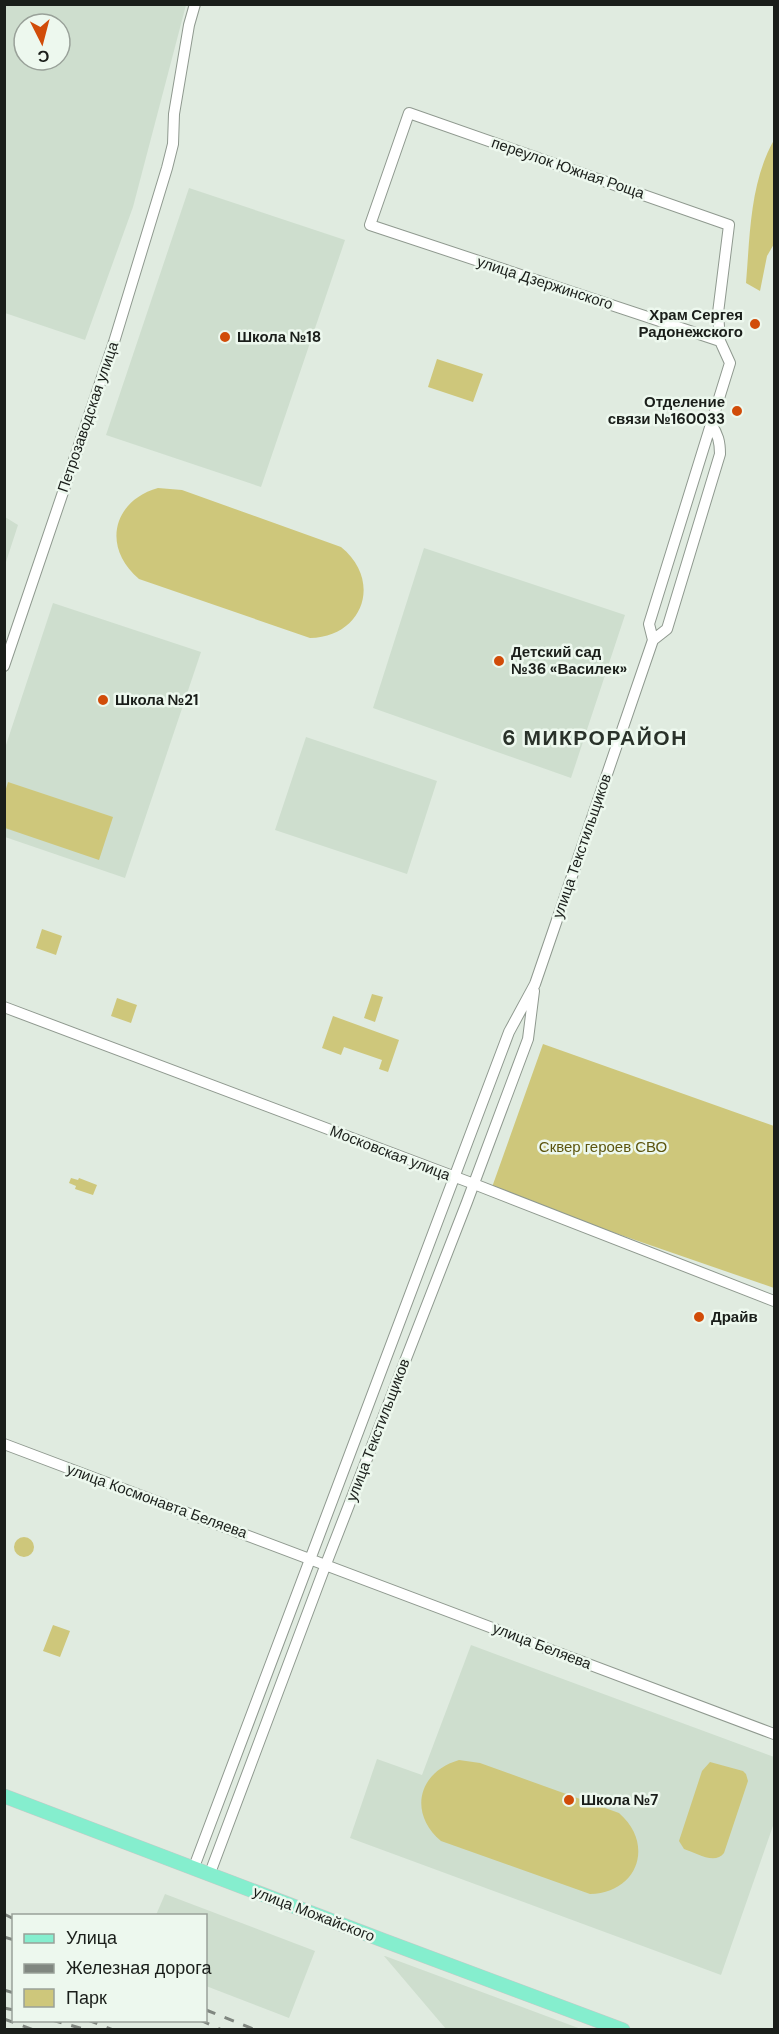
<svg xmlns="http://www.w3.org/2000/svg" width="779" height="2034" viewBox="0 0 779 2034" font-family="'DM Sans',sans-serif">
  <style>
    .built { fill: #cedece; fill-rule: evenodd }
    .green { fill: #cec77b }
    .lines { fill: none; stroke-linecap: round; stroke-linejoin: round }
    .minor-casing { stroke: #8f998f; stroke-width: 12 }
    .major-casing { stroke: #c8c9c8; stroke-width: 15 }
    .minor { stroke: #fff; stroke-width: 10 }
    .major { stroke: #85eece; stroke-width: 14 }
    .rail { stroke: #808780; stroke-width: 3; stroke-dasharray: 10 10; stroke-linecap: butt }
    .poi-dot { fill: #d14c09; stroke: #edf8ee; stroke-width: 2 }
    .labels { text-anchor: middle; dominant-baseline: central; stroke-width: 5; stroke-linejoin: round; paint-order: stroke }
    .street-label { font-size: 15px; fill: #1a1e1a; stroke: #edf8ee }
    .poi-label { font-size: 15px; font-weight: bold; fill: #1a1e1a; stroke: #edf8ee; text-anchor: start }
    .park-label { font-size: 15px; fill: #5c550e; stroke: #edf8ee }
    .district-label { font-size: 21px; font-weight: bold; letter-spacing: 1.5px; fill: #2a322a; stroke: #edf8ee }
  </style>
  <rect width="100%" height="100%" fill="#e0ebe0"/>
  <path class="built" d="M 5,4 L 186,5 L 133,207 L 85,340 L 5,313 ZM 24,24 L 60,24 L 60,60 L 24,60 Z
    M 189,188 L 345,240 L 261,487 L 106,435 Z
    M 5,517 L 18,525 L 5,565 Z
    M 424,548 L 625,615 L 571,778 L 373,708 Z
    M 53,603 L 201,652 L 125,878 L 5,837 L 5,748 Z
    M 306,737 L 437,781 L 407,874 L 275,830 Z
    M 471,1645 L 774,1757 L 774,1823 L 721,1975 L 350,1838 L 377,1759 L 422,1775 Z
    M 165,1894 L 315,1951 L 289,2018 L 206,1986 L 206,1916 L 156,1915 Z
    M 384,1956 L 385,1956 L 581,2029 L 446,2029 Z"/>
  <path class="green" d="M 774,140 L 774,244 L 767,256 L 760,291 L 746,283 C 750,235 750,182 774,140 Z
    M 437,359 L 483,374 L 473,402 L 428,387 Z
    M 158,488 L 182,490 L 341,547 C 383,581 363,637 310,638 L 139,579 C 102,548 112,501 158,488 Z
    M 8,782 L 113,817 L 99,860 L 5,828 L 5,792 Z
    M 42,929 L 62,936 L 56,955 L 36,948 Z
    M 372,994 L 383,997 L 375,1022 L 364,1018 Z
    M 117,998 L 137,1005 L 131,1023 L 111,1016 Z
    M 333,1016 L 399,1040 L 388,1072 L 379,1069 L 382,1060 L 344,1047 L 341,1055 L 322,1048 Z
    M 543,1044 L 774,1126 L 774,1288 L 491,1190 Z
    M 71,1178 L 78,1180 L 79,1178 L 97,1185 L 93,1195 L 75,1189 L 76,1186 L 69,1183 Z
    M14 1547a10 10 0 1 1 20 0a10 10 0 1 1-20 0Z
    M 53,1625 L 70,1631 L 60,1657 L 43,1651 Z
    M 459,1760 L 480,1763 L 619,1813 C 655,1844 638,1893 590,1894 L 441,1841 C 408,1813 418,1772 459,1760 Z
    M 710,1762 L 743,1771 L 746,1774 L 748,1781 L 724,1853 C 715,1865 696,1853 684,1849 L 679,1841 L 702,1771 Z"/>
  <g class="lines">
    <defs>
      <path id="minor" d="M 653,640 L 667,629 L 720,454 C 720,442 718,434 711,424
        M 4,666 L 114,342 L 167,168 L 173,144 L 174,114 L 189,25 L 195,4
        M 4,1007 L 474,1184 L 774,1301
        M 4,1444 L 774,1734
        M 194,1867 L 509,1032 L 535,984 L 653,640 L 649,624 L 730,363 L 720,341 L 718,313 L 729,225 L 409,113 L 370,225 L 720,341
        M 210,1873 L 326,1564 L 467,1202 L 528,1039 L 534,991"/>
      <path id="major" d="M 4,1796 L 385,1941 L 623,2030"/>
    </defs>
    <use href="#minor" class="minor-casing"/>
    <use href="#major" class="major-casing"/>
    <use href="#minor" class="minor"/>
    <use href="#major" class="major"/>
    <path class="rail" d="M 4,1914 L 14,1919
      M 4,1937 L 14,1940
      M 4,1990 L 14,1993
      M 4,2008 L 14,2010
      M 206,2010 L 256,2030
      M 4,2019 L 34,2030
      M 52,2020 L 87,2030
      M 88,2020 L 113,2030
      M 200,2020 L 222,2030"/>
  </g>
  <g class="poi-dot">
    <circle cx="755" cy="324" r="6"/>
    <circle cx="225" cy="337" r="6"/>
    <circle cx="737" cy="411" r="6"/>
    <circle cx="499" cy="661" r="6"/>
    <circle cx="103" cy="700" r="6"/>
    <circle cx="699" cy="1317" r="6"/>
    <circle cx="569" cy="1800" r="6"/>
  </g>
  <g class="labels">
    <g class="street-label">
      <text transform="translate(568 168) rotate(19)">переулок Южная Роща</text>
      <text transform="translate(545 283) rotate(18)">улица Дзержинского</text>
      <text transform="translate(88 417) rotate(-71)">Петрозаводская улица</text>
      <text transform="translate(582 846) rotate(-71)">улица Текстильщиков</text>
      <text transform="translate(390 1153) rotate(21)">Московская улица</text>
      <text transform="translate(378 1430) rotate(-69)">улица Текстильщиков</text>
      <text transform="translate(157 1501) rotate(20)">улица Космонавта Беляева</text>
      <text transform="translate(542 1646) rotate(21)">улица Беляева</text>
      <text transform="translate(314 1914) rotate(21)">улица Можайского</text>
    </g>
    <g class="poi-label">
      <text x="743" y="315" text-anchor="end">Храм Сергея<tspan x="743" dy="17">Радонежского</tspan></text>
      <text x="237" y="337">Школа №18</text>
      <text x="725" y="402" text-anchor="end">Отделение<tspan x="725" dy="17">связи №160033</tspan></text>
      <text x="511" y="652">Детский сад<tspan x="511" dy="17">№36 «Василек»</tspan></text>
      <text x="115" y="700">Школа №21</text>
      <text x="711" y="1317">Драйв</text>
      <text x="581" y="1800">Школа №7</text>
    </g>
    <g class="park-label">
      <text x="603" y="1147">Сквер героев СВО</text>
    </g>
    <g class="district-label">
      <text x="595" y="738">6 МИКРОРАЙОН</text>
    </g>
  </g>
  <rect width="779" height="2034" fill="none" stroke="#1a1e1a" stroke-width="12"/>
  <rect x="12" y="1914" width="195" height="108" fill="#edf8ee" stroke="#99a199" stroke-width="1.5"/>
  <rect x="24" y="1934" width="30" height="9" fill="#85eece" stroke="#99a199" stroke-width="1.5"/>
  <text x="66" y="1944" font-size="18" fill="#1a1e1a">Улица</text>
  <rect x="24" y="1964" width="30" height="9" fill="#808780" stroke="#99a199" stroke-width="1.5"/>
  <text x="66" y="1974" font-size="18" fill="#1a1e1a">Железная дорога</text>
  <rect x="24" y="1989" width="30" height="18" fill="#cec77b" stroke="#99a199" stroke-width="1.5"/>
  <text x="66" y="2004" font-size="18" fill="#1a1e1a">Парк</text>
  <g transform="translate(42 42) rotate(174)"><circle r="28" fill="#edf8ee" stroke="#99a199" stroke-width="1.5"/>
  <path d="M0-4.5L10 22L0 15L-10 22Z" fill="#d14c09"/>
  <text y="-9" font-size="16" font-weight="bold" text-anchor="middle" fill="#1a1e1a">С</text>
  </g>
</svg>
